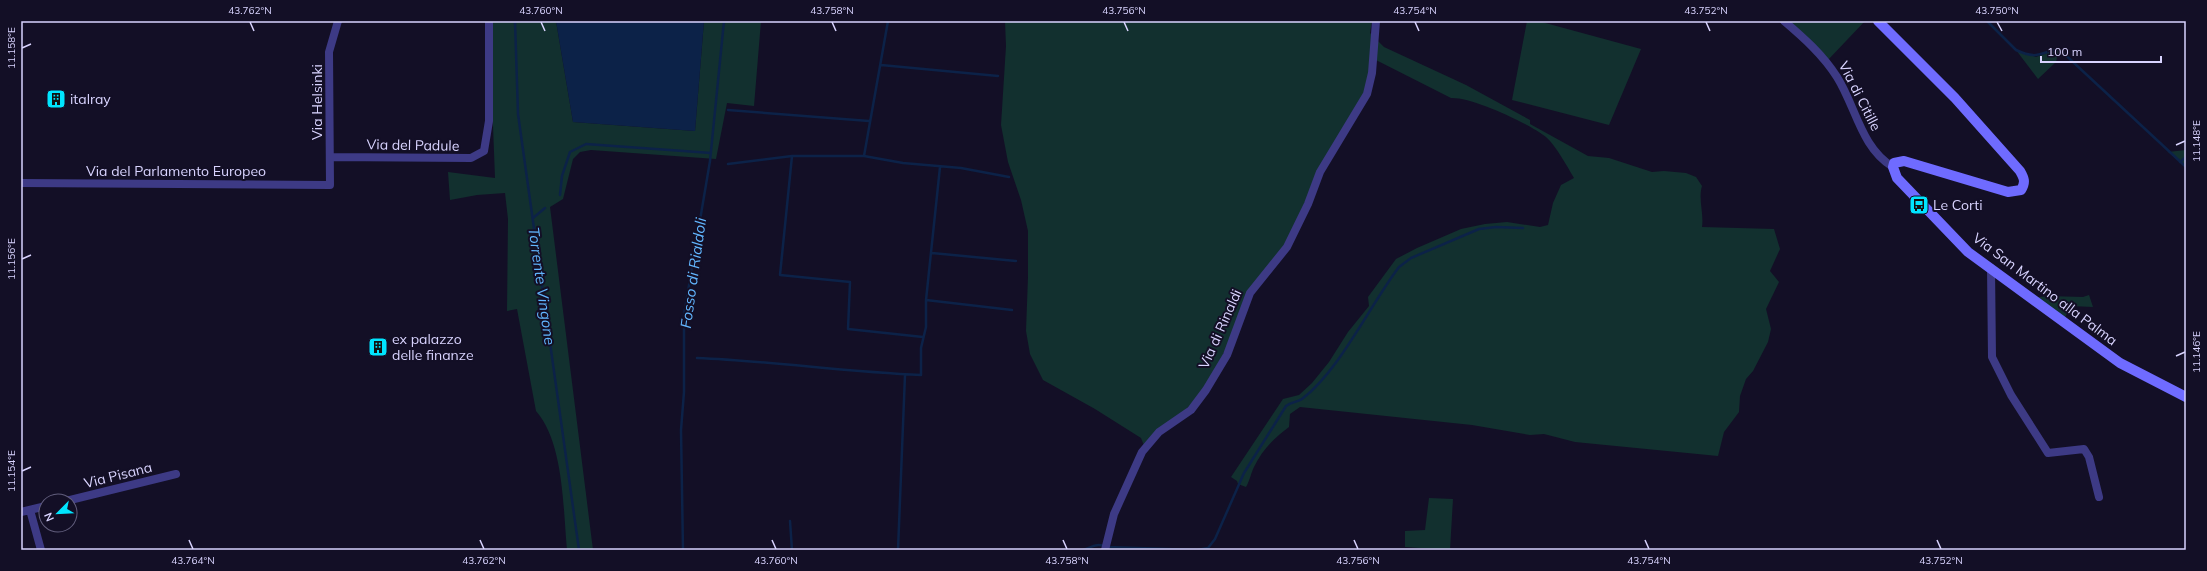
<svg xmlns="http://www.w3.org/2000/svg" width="2207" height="571" viewBox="0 0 2207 571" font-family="Mulish,sans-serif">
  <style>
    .green { fill: #12302f }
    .water { fill: #0c2248 }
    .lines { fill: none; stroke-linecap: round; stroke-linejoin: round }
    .stream { stroke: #0c2248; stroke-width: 2.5 }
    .street { stroke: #3d3a85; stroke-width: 8 }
    .secondary { stroke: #6f6bff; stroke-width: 10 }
    .ticks { fill: none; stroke: #d9d4ff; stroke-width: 1.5 }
    .labels { text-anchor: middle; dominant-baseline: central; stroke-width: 4; stroke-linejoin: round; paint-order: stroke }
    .street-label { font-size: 14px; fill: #d9d4ff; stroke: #130f26 }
    .poi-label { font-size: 14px; fill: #d9d4ff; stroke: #130f26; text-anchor: start }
    .water-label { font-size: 15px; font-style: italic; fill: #62b6ff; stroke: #130f26 }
    .neatline { fill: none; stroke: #d9d4ff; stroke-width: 1.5 }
    .ticks-label { font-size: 10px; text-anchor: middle; fill: #d9d4ff }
  </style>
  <rect width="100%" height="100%" fill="#130f26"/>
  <path class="green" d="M 489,21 L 556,21 L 573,122 L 695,131 L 704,21 L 761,21 L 754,106 L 727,103 L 716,159 L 591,150 L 580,152 L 573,159 L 563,199 L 550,207 L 593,550 L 567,550 C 563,508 564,443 536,411 L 517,309 L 507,311 L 508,219 L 505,193 L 477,195 L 450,200 L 448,172 L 495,178 Z
    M 1005,21 L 1372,21 L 1370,33 L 1384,47 L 1466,85 L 1530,120 L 1530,124 L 1588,156 L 1609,158 L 1652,172 L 1664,171 L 1686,173 L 1696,177 L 1702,186 C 1698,199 1704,213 1702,227 L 1774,229 L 1780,249 L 1770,271 L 1779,282 L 1766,309 L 1771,329 L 1768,342 L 1753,371 L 1746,379 L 1740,396 L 1739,412 L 1724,432 L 1718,456 L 1575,442 L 1544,434 L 1530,435 L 1472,425 L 1300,407 L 1290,414 L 1289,427 C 1274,438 1262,450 1254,467 C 1251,473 1250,480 1246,487 L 1238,484 L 1237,481 L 1231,477 L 1283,399 L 1299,395 L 1312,383 L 1329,362 L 1348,332 L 1369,306 L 1368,297 L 1396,259 L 1417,248 L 1461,229 L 1485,224 L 1507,222 L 1540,227 L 1548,225 L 1553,203 L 1561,185 L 1574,178 C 1567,166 1556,146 1546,137 C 1528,123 1472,97 1451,98 L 1372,58 L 1367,94 L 1320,172 L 1287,247 L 1258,281 L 1206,390 L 1145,448 L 1141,438 L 1095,409 L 1043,380 L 1030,354 L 1026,331 L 1028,277 L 1028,231 L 1021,200 L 1008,162 L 1001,125 L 1006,46 Z
    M 1527,21 L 1538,21 L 1641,49 L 1609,125 L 1512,100 Z
    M 1784,21 L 1865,21 L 1827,61 Z
    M 2059,49 L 2056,62 L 2038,79 L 2016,50 L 2036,57 Z
    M 2186,150 L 2186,167 L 2168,152 Z
    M 2089,295 L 2093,307 L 2071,306 L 2063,321 L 2031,298 L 2047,296 L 2083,297 Z
    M 1429,498 L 1453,499 L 1450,550 L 1405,547 L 1405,531 L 1425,530 Z"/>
  <path class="water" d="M 556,21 L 704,21 L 695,131 L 573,122 Z"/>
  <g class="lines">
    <path class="stream" d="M 515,21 L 518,114 L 579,550
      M 1987,21 L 2016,50 C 2038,60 2038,53 2059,49 L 2186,167
      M 881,65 L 998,76
      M 728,110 L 869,121
      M 792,156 L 780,275 L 850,282 L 848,329 L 923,337
      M 864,156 L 888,21
      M 2180,162 L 2186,157
      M 728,164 L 792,156 L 864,156 L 903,163 L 961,168 L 1009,177
      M 560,195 L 562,176 L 570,152 L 586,144 L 711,153
      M 533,218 L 545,208
      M 932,253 L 1016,261
      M 926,300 L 1012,310
      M 697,358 C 772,361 846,372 921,375 L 921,348 L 926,327 L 926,300 L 940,167
      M 790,521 L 792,550
      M 683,550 L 681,430 L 684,392 L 684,315 L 710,161 L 724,21
      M 898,550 L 905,375
      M 1083,550 C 1094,546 1096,543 1108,547 L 1197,550 L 1208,548 L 1215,539 L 1244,473 L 1286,406 C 1291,402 1298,402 1302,399 C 1340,370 1370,305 1399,267 L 1411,258 L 1479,229 L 1496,227 L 1523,228"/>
    <path class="street" d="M 1784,21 C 1804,38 1823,55 1837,77 C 1856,107 1861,148 1893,167
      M 330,157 L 471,158 L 484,151 L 489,121 L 489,21
      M 21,183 L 330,185 L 329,52 L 338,21
      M 1991,268 L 1992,357 L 2011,395 L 2048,453 L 2084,449 L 2089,457 L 2099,497
      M 66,501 L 176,474
      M 30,510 L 41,550
      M 21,512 L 46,506
      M 1105,550 L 1114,514 L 1142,452 L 1159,432 L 1191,410 L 1206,390 L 1227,355 L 1250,293 L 1287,247 L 1308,204 L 1320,172 L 1367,94 L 1372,73 L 1376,21"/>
    <path class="secondary" d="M 1878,21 L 1955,98 L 2020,171 C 2024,178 2026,182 2021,190 L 2008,192 L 1904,161 L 1894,163 L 1893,167 L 1897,178 L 1968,252 L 2120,363 L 2186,397"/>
  </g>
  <path class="ticks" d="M 250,22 L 254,31M 541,22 L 545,31M 832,22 L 836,31M 1124,22 L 1128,31M 1415,22 L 1419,31M 1706,22 L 1710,31M 1997,22 L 2002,31M 22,48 L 31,44M 2176,145 L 2185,141M 22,259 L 31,255M 2176,356 L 2185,352M 22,471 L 31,467M 189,540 L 193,549M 480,540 L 484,549M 772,540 L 776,549M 1063,540 L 1067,549M 1354,540 L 1358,549M 1645,540 L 1649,549M 1937,540 L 1941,549"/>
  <defs>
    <symbol id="building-square" viewBox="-11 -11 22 22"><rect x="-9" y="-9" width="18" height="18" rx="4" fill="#00e5ff" stroke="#130f26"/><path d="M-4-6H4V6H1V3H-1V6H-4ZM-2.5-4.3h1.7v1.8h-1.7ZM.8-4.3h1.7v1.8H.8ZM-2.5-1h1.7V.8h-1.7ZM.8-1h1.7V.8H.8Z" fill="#111"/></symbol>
    <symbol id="bus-square" viewBox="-11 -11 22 22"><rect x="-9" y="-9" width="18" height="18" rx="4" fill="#00e5ff" stroke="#130f26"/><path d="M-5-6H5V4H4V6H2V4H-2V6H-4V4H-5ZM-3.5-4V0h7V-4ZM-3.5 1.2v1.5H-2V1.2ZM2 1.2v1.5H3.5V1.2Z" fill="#111"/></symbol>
  </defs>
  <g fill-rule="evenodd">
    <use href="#building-square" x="45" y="88" width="22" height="22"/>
    <use href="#bus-square" x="1908" y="194" width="22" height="22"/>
    <use href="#building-square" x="367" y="336" width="22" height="22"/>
  </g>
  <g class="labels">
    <g class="street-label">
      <text transform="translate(1860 96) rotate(63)">Via di Citille</text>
      <text transform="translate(317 102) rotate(-90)">Via Helsinki</text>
      <text transform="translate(413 145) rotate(1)">Via del Padule</text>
      <text x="176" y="171">Via del Parlamento Europeo</text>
      <text transform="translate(2045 289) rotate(37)">Via San Martino alla Palma</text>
      <text transform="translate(1220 329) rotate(-66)">Via di Rinaldi</text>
      <text transform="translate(118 475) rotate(-14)">Via Pisana</text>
    </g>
    <g class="poi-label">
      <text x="70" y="99">italray</text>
      <text x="1933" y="205">Le Corti</text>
      <text x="392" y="339">ex palazzo<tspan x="392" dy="16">delle finanze</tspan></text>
    </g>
    <g class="water-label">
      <text transform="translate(693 273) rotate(-82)">Fosso di Rialdoli</text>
      <text transform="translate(542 286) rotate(82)">Torrente Vingone</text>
    </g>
  </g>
  <rect width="2207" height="571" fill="none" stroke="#130f26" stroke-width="44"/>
  <g transform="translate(58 513) rotate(246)"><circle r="19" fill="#130f26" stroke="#625e7d"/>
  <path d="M0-3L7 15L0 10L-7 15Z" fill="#00e5ff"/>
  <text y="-6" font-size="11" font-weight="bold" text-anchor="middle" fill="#d9d4ff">N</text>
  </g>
  <path d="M2041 56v6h120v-6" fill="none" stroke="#d9d4ff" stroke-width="2"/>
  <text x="2047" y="56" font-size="12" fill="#d9d4ff" stroke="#130f26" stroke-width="3" paint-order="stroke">100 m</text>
  <rect x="22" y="22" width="2163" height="527" class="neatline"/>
  <g class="ticks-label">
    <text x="250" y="14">43.762°N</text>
    <text x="541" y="14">43.760°N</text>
    <text x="832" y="14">43.758°N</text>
    <text x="1124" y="14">43.756°N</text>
    <text x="1415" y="14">43.754°N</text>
    <text x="1706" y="14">43.752°N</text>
    <text x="1997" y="14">43.750°N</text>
    <text transform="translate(11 48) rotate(-90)" y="4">11.158°E</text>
    <text transform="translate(2196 141) rotate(-90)" y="4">11.148°E</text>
    <text transform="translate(11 259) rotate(-90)" y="4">11.156°E</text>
    <text transform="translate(2196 352) rotate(-90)" y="4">11.146°E</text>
    <text transform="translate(11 471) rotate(-90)" y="4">11.154°E</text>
    <text x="193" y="564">43.764°N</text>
    <text x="484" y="564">43.762°N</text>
    <text x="776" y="564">43.760°N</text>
    <text x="1067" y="564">43.758°N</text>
    <text x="1358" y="564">43.756°N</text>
    <text x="1649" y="564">43.754°N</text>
    <text x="1941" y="564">43.752°N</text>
  </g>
</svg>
